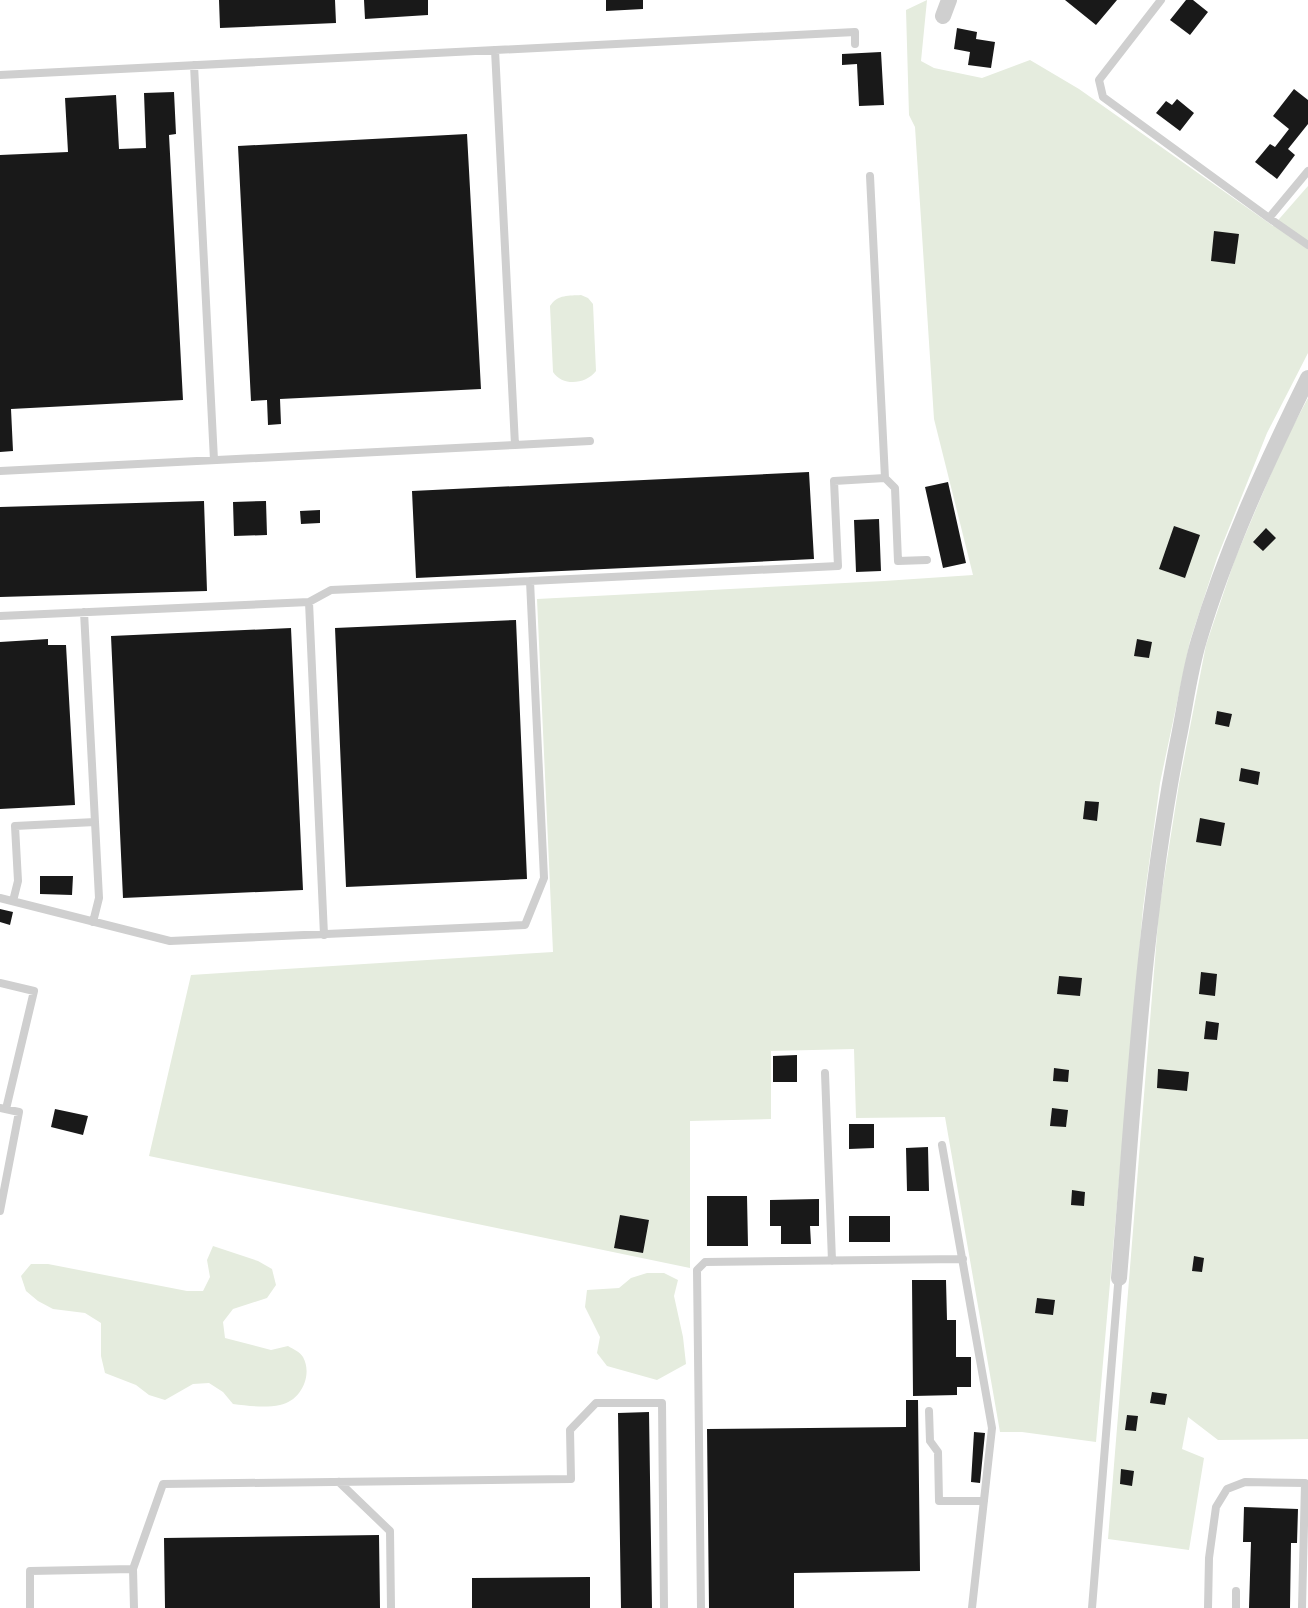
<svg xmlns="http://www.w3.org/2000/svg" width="1308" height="1608" viewBox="0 0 1308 1608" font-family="'Sofia Sans Condensed',sans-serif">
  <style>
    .green { fill: #e5ecde }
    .building { fill: #191919 }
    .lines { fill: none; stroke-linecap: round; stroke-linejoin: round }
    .service { stroke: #cfcfcf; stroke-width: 8 }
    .minor { stroke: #cfcfcf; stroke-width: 16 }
  </style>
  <rect width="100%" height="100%" fill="#fff"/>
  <path class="green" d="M 927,0 L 921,61 L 934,68 L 982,78 L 1030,60 L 1079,89 L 1273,226 L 1308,186 L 1308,353 L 1267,433 L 1217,558 L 1190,641 L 1160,783 L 1143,908 L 1096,1442 L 1022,1432 L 1000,1432 L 945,1117 L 856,1118 L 854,1049 L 771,1051 L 771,1119 L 690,1121 L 690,1268 L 149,1156 L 191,975 L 553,952 L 537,599 L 884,581 L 973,575 L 934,419 L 915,127 L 909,115 L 906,10 Z
    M 581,295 L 588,298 L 593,304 L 596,371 C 586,384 563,387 553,372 L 550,306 C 558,294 569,296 581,295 Z
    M 1308,398 L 1308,1439 L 1218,1440 L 1188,1417 L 1182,1449 L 1204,1458 L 1189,1550 L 1108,1539 L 1159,910 L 1179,784 L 1206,645 L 1235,559 L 1284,443 Z
    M 213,1246 L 258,1261 L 272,1269 L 276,1285 L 267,1298 L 233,1309 L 223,1322 L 225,1338 L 271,1350 L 288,1346 C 293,1349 300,1352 303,1357 C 313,1375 301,1401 280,1405 C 266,1408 248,1406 233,1404 L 223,1392 L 209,1383 L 193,1384 L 165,1400 L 149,1395 L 136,1385 L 105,1373 L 101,1356 L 101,1323 L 85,1313 L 53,1309 L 38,1301 L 26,1291 L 21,1276 L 31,1264 L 48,1264 L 187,1291 L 203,1291 L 210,1277 L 207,1260 Z
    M 647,1273 L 664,1273 L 678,1280 L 674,1296 L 683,1337 L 686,1364 L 657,1380 L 607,1366 L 597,1353 L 600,1337 L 585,1307 L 587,1290 L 619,1288 L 631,1278 Z"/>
  <path class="building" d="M 219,0 L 335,0 L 336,23 L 220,28 Z
    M 364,0 L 428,0 L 428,15 L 365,19 Z
    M 606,0 L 643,0 L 643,9 L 606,11 Z
    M 1065,0 L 1117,0 L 1096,25 Z
    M 1186,0 L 1193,0 L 1208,12 L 1190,35 L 1170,20 Z
    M 957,28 L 977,32 L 976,39 L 995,42 L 991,68 L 968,65 L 970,52 L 954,49 Z
    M 881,52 L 884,105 L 859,106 L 857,64 L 842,65 L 842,54 Z
    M 1294,89 L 1308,100 L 1308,124 L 1288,149 L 1295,155 L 1277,179 L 1255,162 L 1270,144 L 1275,147 L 1289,129 L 1273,116 Z
    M 174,92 L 176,134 L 169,135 L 183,400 L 11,409 L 13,451 L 0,452 L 0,155 L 68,152 L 65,98 L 116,95 L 119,149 L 146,148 L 144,93 Z
    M 1177,99 L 1194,113 L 1180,131 L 1156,113 L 1166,101 L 1172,105 Z
    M 467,134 L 481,389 L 280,399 L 281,424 L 268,425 L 267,400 L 251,401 L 238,146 Z
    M 1214,231 L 1239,234 L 1235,264 L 1211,261 Z
    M 809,472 L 814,559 L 416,578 L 412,491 Z
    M 948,482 L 966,563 L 943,568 L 925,487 Z
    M 204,501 L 207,591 L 0,597 L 0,507 Z
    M 266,501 L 267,535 L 234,536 L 233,502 Z
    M 320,510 L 320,523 L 301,524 L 300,511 Z
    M 879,519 L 881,571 L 856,572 L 854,520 Z
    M 1174,526 L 1200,535 L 1185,578 L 1159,569 Z
    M 1266,528 L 1276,538 L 1263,551 L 1253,542 Z
    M 516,620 L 527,879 L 346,887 L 335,628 Z
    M 291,628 L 303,890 L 123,898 L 111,636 Z
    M 48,639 L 48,645 L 66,645 L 75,805 L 0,809 L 0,642 Z
    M 1137,639 L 1152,642 L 1149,658 L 1134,656 Z
    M 1217,711 L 1232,714 L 1229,727 L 1215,724 Z
    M 1241,768 L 1260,772 L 1258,785 L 1239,781 Z
    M 1085,801 L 1099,802 L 1097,821 L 1083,819 Z
    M 1200,818 L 1225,823 L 1221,846 L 1196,842 Z
    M 40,876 L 73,876 L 72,895 L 40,894 Z
    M 0,909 L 13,912 L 10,925 L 0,922 Z
    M 1201,972 L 1217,974 L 1215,996 L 1199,994 Z
    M 1059,976 L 1082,978 L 1080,996 L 1057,994 Z
    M 1206,1021 L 1219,1023 L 1217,1040 L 1204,1039 Z
    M 797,1055 L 797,1082 L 773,1082 L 773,1056 Z
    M 1054,1068 L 1069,1070 L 1068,1082 L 1053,1081 Z
    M 1158,1069 L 1189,1072 L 1187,1091 L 1157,1088 Z
    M 1052,1108 L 1068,1110 L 1066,1127 L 1050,1126 Z
    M 55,1109 L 88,1116 L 83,1135 L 51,1127 Z
    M 849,1124 L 874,1124 L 874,1148 L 849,1149 Z
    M 928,1147 L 929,1191 L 907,1191 L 906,1148 Z
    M 1072,1190 L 1085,1192 L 1084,1206 L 1071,1205 Z
    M 707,1196 L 747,1196 L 748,1246 L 707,1246 Z
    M 819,1199 L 819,1226 L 810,1226 L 811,1244 L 781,1244 L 781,1226 L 770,1226 L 770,1200 Z
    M 620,1215 L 649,1220 L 643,1253 L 614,1248 Z
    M 849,1216 L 890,1216 L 890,1242 L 849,1242 Z
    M 1194,1256 L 1204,1258 L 1202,1272 L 1192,1271 Z
    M 912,1280 L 946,1280 L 947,1320 L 956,1320 L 956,1357 L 971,1357 L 971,1387 L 957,1387 L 957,1395 L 913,1396 Z
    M 1037,1298 L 1055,1300 L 1053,1315 L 1035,1313 Z
    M 1152,1392 L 1167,1394 L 1165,1405 L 1150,1403 Z
    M 906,1400 L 918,1400 L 920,1571 L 794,1573 L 794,1608 L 709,1608 L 707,1429 L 906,1427 Z
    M 649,1412 L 652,1608 L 621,1608 L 618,1413 Z
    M 1127,1415 L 1138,1416 L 1136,1431 L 1125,1430 Z
    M 974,1432 L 985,1433 L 980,1483 L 971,1482 Z
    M 1121,1469 L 1134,1471 L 1132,1486 L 1120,1484 Z
    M 1244,1507 L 1298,1509 L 1297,1543 L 1291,1543 L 1290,1608 L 1249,1608 L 1251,1542 L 1243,1542 Z
    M 379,1535 L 380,1608 L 165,1608 L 164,1538 Z
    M 590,1577 L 590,1608 L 472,1608 L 472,1578 Z"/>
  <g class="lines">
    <path class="service" d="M 1161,0 L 1099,80 L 1103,97 L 1269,218 L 1308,171
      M 194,65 L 214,460
      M 0,75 L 855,32 L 855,44
      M 1269,218 L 1308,245
      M 515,445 L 590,441
      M 0,471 L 515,445 L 495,50
      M 885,478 L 895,488 L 898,561 L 927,560
      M 530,581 L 838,566 L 834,481 L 885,478 L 870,176
      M 309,602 L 324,935
      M 0,616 L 309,602 L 331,590 L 530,581 L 544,878 L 525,925 L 170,941 L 0,898
      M 13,901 L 18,881 L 15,826 L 95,822 L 84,612
      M 93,922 L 99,898 L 95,822
      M 0,983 L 34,991 L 6,1109
      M 825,1073 L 832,1261
      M 0,1108 L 19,1112 L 0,1211
      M 942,1145 L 992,1428 L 972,1608
      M 929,1411 L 930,1441 L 938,1452 L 939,1501 L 984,1501
      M 339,1482 L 390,1531 L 391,1608
      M 30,1608 L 30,1571 L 133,1569
      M 134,1608 L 133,1569 L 163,1484 L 571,1479 L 570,1430 L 596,1403 L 662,1403 L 664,1608
      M 701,1608 L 697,1270 L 705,1262 L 963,1259
      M 1092,1608 L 1118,1285
      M 1208,1608 L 1209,1558 L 1216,1507 L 1227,1489 L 1245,1482 L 1305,1483 L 1302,1608
      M 1236,1608 L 1236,1591"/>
    <path class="minor" d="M 943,16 L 949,0
      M 1119,1278 C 1134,1099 1143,918 1178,741 C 1185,708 1189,673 1199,640 C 1226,550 1266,463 1308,378"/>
  </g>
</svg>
